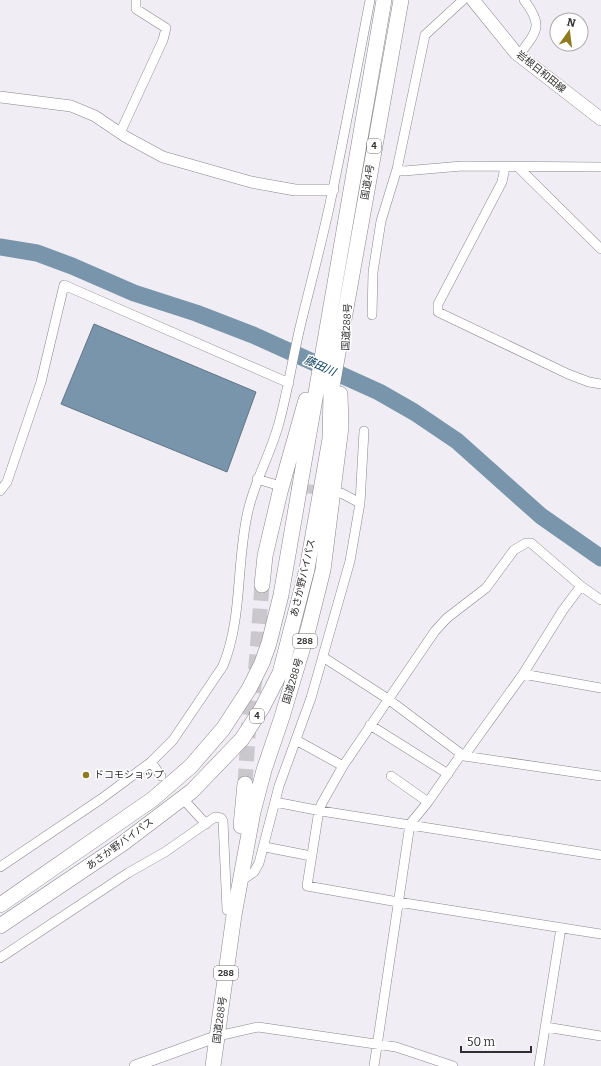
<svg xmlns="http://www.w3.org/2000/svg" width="601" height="1066" viewBox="0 0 601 1066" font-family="Bitter,'Noto Sans JP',serif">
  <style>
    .water { fill: #7895ab; stroke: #627686 }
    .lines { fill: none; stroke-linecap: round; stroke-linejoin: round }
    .river { stroke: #7895ab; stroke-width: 17 }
    .minor-tunnel { stroke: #cac8cd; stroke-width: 9; stroke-dasharray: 9 4.5; stroke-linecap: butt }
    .trunk-tunnel { stroke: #cac8cd; stroke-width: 15; stroke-dasharray: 15 8; stroke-linecap: butt }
    .minor-casing { stroke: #89878c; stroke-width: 10 }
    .tertiary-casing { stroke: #89878c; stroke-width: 12 }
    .secondary-casing { stroke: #89878c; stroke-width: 14 }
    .trunk-casing { stroke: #89878c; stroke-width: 16 }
    .minor { stroke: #fff; stroke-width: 9 }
    .tertiary { stroke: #fff; stroke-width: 11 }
    .secondary { stroke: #fff; stroke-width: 13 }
    .trunk { stroke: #fff; stroke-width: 15 }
    .poi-dot { fill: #907a20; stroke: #fff; stroke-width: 1.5 }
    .labels { text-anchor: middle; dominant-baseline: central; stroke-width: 3; stroke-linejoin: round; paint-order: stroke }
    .shield { fill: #fff; stroke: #6e6d6f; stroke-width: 1 }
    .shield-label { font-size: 9px; font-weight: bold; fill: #302f31 }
    .street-label { font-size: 10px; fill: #302f31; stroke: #fff }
    .poi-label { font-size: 10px; fill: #302f31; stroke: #fff; text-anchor: start }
    .water-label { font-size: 11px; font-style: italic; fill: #023a5a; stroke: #fff }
  </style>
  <rect width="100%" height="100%" fill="#f0eef4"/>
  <path class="water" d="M 94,324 L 256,392 L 227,472 L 61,404 Z"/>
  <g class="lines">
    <path class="river" d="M 0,247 L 37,253 L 72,266 L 134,293 L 196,313 L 253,335 L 379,392 L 414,412 L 457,441 L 541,516 L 601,558"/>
    <path class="minor-tunnel" d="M 278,485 L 325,491"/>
    <path class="trunk-tunnel" d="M 245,784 L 249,721 L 255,679 L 262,585"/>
    <defs>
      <path id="minor" d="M 519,55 C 537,31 544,26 524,0
        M 120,133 L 163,40 L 166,28 L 136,9 L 136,0
        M 505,167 L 502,182 L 438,304 L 438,312 L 568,374 L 589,382 L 601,384
        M 518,167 L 601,249
        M 397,169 L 404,171 L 462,166 L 601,167
        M 372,315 L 373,272 L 381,221 L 397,169 L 425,35 L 463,0
        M 257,479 L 277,485
        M 0,491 L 7,482 L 41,382 L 64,285 L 289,383
        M 341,493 L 360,503
        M 601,600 L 581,586 L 531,543 L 526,543 L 514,550 L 486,588 L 447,618 L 435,631 L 343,766 L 322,803 L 319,810 L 307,886 L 398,902 L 601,934
        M 323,657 L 388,699 L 464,756 L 601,776
        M 523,674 L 601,688
        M 370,725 L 448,774
        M 296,740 L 343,766
        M 151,762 L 161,776
        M 391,776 L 428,802
        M 184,800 L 206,824
        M 275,802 L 321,811 L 601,855
        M 265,847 L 311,856
        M 0,867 L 101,799 L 151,762 L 173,740 L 223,666 C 243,617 236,562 248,511 C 255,480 271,453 279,423 C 288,390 293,356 301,323 C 312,278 324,234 333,189 C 346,126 358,63 370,0
        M 241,881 L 254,872 L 259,863 L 279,786 L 311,698 L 350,561 L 360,503 L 364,431
        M 0,958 L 128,873 L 165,852 L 215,817 L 221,818 L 223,821 L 227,910
        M 546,1027 L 601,1036
        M 218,1036 L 258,1027 L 396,1047 L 453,1066
        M 374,1066 L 410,824 L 428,802 L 460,756 L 464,756 L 523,674 L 563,610 L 581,586
        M 539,1066 L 561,928"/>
      <path id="tertiary" d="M 0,97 L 71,106 L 95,116 L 126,137 L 163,157 L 251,182 L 295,190 L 333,190
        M 135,1066 L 218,1036"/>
      <path id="secondary" d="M 473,0 L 516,53 L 601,119"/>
      <path id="trunk" d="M 262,585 L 265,556 L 280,492 L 306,400
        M 241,826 L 245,784
        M 0,905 L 153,799 L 191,766 L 223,729 L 249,689 L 262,663 L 269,643 L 281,595 L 384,0
        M 0,926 L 122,844 L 192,791 L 242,739 L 262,708 L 280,673 L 307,569 L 330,439 L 331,392 L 401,0
        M 213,1066 L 234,915 L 253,812 L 264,770 L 282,717 L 308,630 L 323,570 L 341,427 L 340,394"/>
    </defs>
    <use href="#minor" class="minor-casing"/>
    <use href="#tertiary" class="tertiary-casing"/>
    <use href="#secondary" class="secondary-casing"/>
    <use href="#trunk" class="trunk-casing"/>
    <use href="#minor" class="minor"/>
    <use href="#tertiary" class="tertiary"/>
    <use href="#secondary" class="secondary"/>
    <use href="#trunk" class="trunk"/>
  </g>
  <circle class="poi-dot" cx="86" cy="775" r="4"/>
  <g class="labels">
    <g class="shield">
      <rect x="367" y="139" width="14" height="14" rx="3"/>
      <rect x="293" y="634" width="24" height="14" rx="3"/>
      <rect x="250" y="709" width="14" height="14" rx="3"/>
      <rect x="214" y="966" width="24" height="14" rx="3"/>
    </g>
    <g class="shield-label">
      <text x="374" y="146">4</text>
      <text x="305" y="641">288</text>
      <text x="257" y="716">4</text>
      <text x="226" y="973">288</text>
    </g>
    <g class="street-label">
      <text transform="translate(541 72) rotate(39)">岩根日和田線</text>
      <text transform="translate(368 182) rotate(-80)">国道4号</text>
      <text transform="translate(347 327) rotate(-87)">国道288号</text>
      <text transform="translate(303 578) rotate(-77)">あさか野バイパス</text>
      <text transform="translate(293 681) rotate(-73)">国道288号</text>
      <text transform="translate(120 844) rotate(-36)">あさか野バイパス</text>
      <text transform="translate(220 1020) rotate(-82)">国道288号</text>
    </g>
    <g class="poi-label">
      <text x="94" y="775">ドコモショップ</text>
    </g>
    <g class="water-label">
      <text transform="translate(320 366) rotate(24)">藤田川</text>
    </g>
  </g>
  <g transform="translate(569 32) rotate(14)"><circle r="19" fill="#ffffff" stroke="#acacad"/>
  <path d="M0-3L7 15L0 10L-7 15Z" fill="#907a20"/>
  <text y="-6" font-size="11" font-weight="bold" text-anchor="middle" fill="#302f31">N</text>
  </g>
  <path d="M461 1046v6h70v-6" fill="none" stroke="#302f31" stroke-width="2"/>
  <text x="467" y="1046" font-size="12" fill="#302f31" stroke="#ffffff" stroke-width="3" paint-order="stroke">50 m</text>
</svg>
